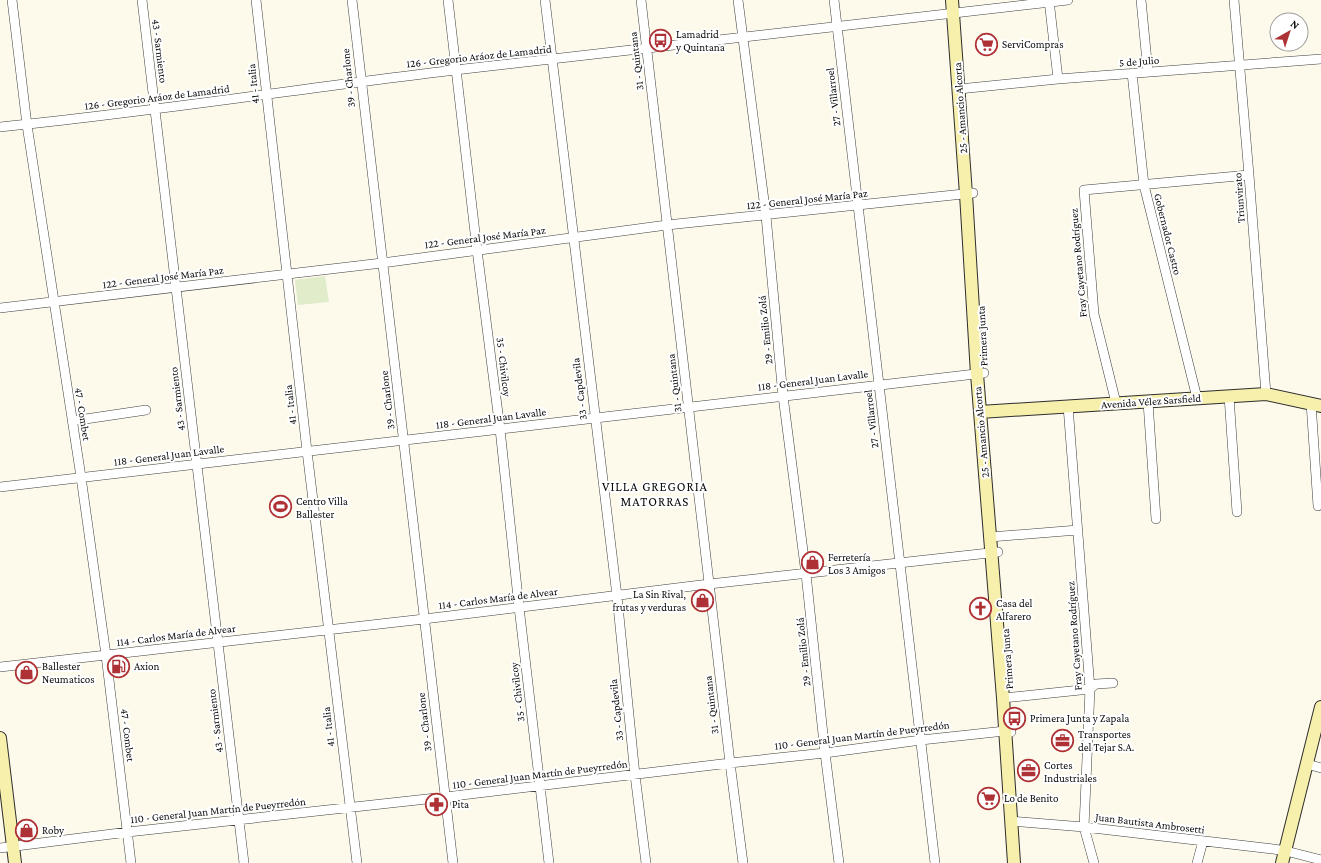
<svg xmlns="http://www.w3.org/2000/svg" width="1321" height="863" viewBox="0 0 1321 863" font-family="'Crimson Pro',serif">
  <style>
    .pitch { fill: #e0ecca }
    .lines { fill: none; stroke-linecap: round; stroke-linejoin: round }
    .street-casing { stroke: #3e3e3e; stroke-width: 10 }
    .secondary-casing { stroke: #2d2d2d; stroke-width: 14 }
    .street { stroke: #fff; stroke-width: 9 }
    .secondary { stroke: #f7f0ad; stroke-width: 12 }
    .labels { text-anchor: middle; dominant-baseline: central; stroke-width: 4; stroke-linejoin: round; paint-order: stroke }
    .poi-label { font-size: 11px; fill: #0b0b0b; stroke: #fff; text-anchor: start }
    .street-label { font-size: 11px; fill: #0b0b0b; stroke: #fff }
    .quarter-label { font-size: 13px; letter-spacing: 1px; fill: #0b0b0b; stroke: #fff }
  </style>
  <rect width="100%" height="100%" fill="#fdfaec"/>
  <path class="pitch" d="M 325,276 L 329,302 L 298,305 L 295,280 Z"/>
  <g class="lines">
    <defs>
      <path id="street" d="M 12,0 L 27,125 L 81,477 L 106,655 L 131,863
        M 142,0 L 244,863
        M 256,0 L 307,451 L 357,863
        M 352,0 L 453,863
        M 448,0 L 477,250 L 500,429 L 519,607 L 549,863
        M 545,0 L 617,596 L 635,775 L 646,863
        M 641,0 L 730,763 L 743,863
        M 738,0 L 766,216 L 783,396 L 806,574 L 825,753 L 839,863
        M 834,0 L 935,863
        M 1049,0 L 1058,79
        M 1141,0 L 1148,72
        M 1234,0 L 1249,175 L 1266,394
        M 1132,73 L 1144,185 L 1197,398
        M 959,89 L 1058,79 L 1321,59
        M 0,127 C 152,112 303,88 455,70 L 1068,0
        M 0,308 L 382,263 L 667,225 L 973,193
        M 1229,396 L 1237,512
        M 1148,402 L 1156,519
        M 1116,403 L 1094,314 L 1084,190 L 1249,175
        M 1311,403 L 1318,506
        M 1068,406 L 1090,689 L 1084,827 L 1094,863
        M 72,421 L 146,410
        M 0,487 L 984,373
        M 990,537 L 1078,530
        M 0,667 L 424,619 L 709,584 L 998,552
        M 1003,698 L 1090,689 L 1096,684 L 1113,683
        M 1307,764 L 1321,768
        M 1011,821 L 1084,827 L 1273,849 L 1286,851 L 1321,860
        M 0,848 L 128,832 L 445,797 L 730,763 L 825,753 L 921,740 L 1005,731 L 1011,732
        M 1197,863 L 1203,841"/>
      <path id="secondary" d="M 952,0 L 966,194 L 977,374 L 1003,698 L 1014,863
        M 980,412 L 1266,394 L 1321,406
        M 0,738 L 15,863
        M 1282,863 L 1321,707"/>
    </defs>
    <use href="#street" class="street-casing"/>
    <use href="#secondary" class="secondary-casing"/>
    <use href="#street" class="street"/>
    <use href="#secondary" class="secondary"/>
  </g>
  <defs>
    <symbol id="bus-ring" viewBox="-11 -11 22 22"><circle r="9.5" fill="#fff" stroke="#ae3135" stroke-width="1.5"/><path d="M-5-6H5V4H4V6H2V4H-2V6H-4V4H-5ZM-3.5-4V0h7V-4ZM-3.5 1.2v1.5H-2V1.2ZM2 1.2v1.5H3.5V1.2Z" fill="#ae3135"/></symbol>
    <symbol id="supermarket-ring" viewBox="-11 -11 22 22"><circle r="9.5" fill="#fff" stroke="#ae3135" stroke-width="1.5"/><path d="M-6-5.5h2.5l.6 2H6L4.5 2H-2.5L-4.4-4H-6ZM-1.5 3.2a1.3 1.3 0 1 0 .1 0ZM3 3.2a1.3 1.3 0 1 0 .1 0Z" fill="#ae3135"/></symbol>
    <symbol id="stadium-ring" viewBox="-11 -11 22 22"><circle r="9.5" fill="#fff" stroke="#ae3135" stroke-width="1.5"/><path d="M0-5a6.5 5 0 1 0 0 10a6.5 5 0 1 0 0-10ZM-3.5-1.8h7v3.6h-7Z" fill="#ae3135"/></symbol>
    <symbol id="shop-ring" viewBox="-11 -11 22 22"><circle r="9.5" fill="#fff" stroke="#ae3135" stroke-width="1.5"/><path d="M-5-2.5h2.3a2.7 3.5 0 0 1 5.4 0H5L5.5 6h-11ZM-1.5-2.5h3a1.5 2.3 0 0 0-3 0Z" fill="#ae3135"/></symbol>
    <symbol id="church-ring" viewBox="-11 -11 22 22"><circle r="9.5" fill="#fff" stroke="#ae3135" stroke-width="1.5"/><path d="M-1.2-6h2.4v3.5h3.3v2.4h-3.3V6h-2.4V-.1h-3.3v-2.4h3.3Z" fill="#ae3135"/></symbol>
    <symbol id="fuel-ring" viewBox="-11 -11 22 22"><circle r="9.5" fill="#fff" stroke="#ae3135" stroke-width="1.5"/><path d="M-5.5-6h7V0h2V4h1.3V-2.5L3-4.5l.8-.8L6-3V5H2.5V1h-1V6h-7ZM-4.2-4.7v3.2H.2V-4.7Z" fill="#ae3135"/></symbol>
    <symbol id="office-ring" viewBox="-11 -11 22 22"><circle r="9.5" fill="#fff" stroke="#ae3135" stroke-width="1.5"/><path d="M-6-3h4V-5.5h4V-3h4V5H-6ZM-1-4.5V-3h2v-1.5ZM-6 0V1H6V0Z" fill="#ae3135"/></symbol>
    <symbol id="pharmacy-ring" viewBox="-11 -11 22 22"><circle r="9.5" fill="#fff" stroke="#ae3135" stroke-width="1.5"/><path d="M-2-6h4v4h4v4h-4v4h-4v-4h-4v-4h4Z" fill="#ae3135"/></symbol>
  </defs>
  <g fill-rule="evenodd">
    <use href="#bus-ring" x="648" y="28" width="25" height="25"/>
    <use href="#supermarket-ring" x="974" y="32" width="25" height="25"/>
    <use href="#stadium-ring" x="268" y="494" width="25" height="25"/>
    <use href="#shop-ring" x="800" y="550" width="25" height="25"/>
    <use href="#shop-ring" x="690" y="588" width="25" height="25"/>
    <use href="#church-ring" x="968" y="596" width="25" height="25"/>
    <use href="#fuel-ring" x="106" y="654" width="25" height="25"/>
    <use href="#shop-ring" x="14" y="660" width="25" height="25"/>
    <use href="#bus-ring" x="1002" y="706" width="25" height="25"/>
    <use href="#office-ring" x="1050" y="728" width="25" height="25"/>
    <use href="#office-ring" x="1016" y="758" width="25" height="25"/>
    <use href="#supermarket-ring" x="976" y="786" width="25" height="25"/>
    <use href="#pharmacy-ring" x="424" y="792" width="25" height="25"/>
    <use href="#shop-ring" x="14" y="818" width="25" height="25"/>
  </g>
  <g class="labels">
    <g class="poi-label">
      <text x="676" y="34">Lamadrid<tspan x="676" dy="13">y Quintana</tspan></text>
      <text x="1002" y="44">ServiCompras</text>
      <text x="296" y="501">Centro Villa<tspan x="296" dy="13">Ballester</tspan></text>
      <text x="828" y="557">Ferretería<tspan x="828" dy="13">Los 3 Amigos</tspan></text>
      <text x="686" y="594" text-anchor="end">La Sin Rival,<tspan x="686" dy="13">frutas y verduras</tspan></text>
      <text x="996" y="603">Casa del<tspan x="996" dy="13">Alfarero</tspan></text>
      <text x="42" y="666">Ballester<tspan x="42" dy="13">Neumaticos</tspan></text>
      <text x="134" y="666">Axion</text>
      <text x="1030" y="718">Primera Junta y Zapala</text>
      <text x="1078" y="734">Transportes<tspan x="1078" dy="13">del Tejar S.A.</tspan></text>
      <text x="1044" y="765">Cortes<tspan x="1044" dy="13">Industriales</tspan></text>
      <text x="1004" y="798">Lo de Benito</text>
      <text x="452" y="804">Pita</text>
      <text x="42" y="830">Roby</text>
    </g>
    <g class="street-label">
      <text transform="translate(160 51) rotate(83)">43 - Sarmiento</text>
      <text transform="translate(479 56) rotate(-6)">126 - Gregorio Aráoz de Lamadrid</text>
      <text transform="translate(636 61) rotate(-97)">31 - Quintana</text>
      <text transform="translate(1139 61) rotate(-4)">5 de Julio</text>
      <text transform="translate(348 78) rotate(-96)">39 - Charlone</text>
      <text transform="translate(253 84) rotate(-96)">41 - Italia</text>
      <text transform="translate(157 97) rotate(-7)">126 - Gregorio Aráoz de Lamadrid</text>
      <text transform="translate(833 97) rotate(-97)">27 - Villarroel</text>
      <text transform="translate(960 108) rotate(-94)">25 - Amancio Alcorta</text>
      <text transform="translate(1239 198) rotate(-94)">Triunvirato</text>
      <text transform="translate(807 199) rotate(-6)">122 - General José María Paz</text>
      <text transform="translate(1168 234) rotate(76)">Gobernador Castro</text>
      <text transform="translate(485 237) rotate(-7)">122 - General José María Paz</text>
      <text transform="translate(1078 263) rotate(-95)">Fray Cayetano Rodríguez</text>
      <text transform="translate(163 277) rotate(-7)">122 - General José María Paz</text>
      <text transform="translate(765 330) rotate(-96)">29 - Emilio Zolá</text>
      <text transform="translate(982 336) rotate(-93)">Primera Junta</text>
      <text transform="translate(504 367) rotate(83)">35 - Chivilcoy</text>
      <text transform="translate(813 380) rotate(-7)">118 - General Juan Lavalle</text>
      <text transform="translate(674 383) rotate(-97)">31 - Quintana</text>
      <text transform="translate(579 389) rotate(-97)">33 - Capdevila</text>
      <text transform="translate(177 399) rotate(-97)">43 - Sarmiento</text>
      <text transform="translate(387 400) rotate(-97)">39 - Charlone</text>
      <text transform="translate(1151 401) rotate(-4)">Avenida Vélez Sarsfield</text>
      <text transform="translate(290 405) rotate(-97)">41 - Italia</text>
      <text transform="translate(83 414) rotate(81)">47 - Combet</text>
      <text transform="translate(491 418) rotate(-7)">118 - General Juan Lavalle</text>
      <text transform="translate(871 419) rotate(-97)">27 - Villarroel</text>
      <text transform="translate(981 432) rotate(-95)">25 - Amancio Alcorta</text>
      <text transform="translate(169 455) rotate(-7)">118 - General Juan Lavalle</text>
      <text transform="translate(498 598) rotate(-7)">114 - Carlos María de Alvear</text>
      <text transform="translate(176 635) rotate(-7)">114 - Carlos María de Alvear</text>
      <text transform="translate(1074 636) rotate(-94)">Fray Cayetano Rodríguez</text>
      <text transform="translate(803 652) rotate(-96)">29 - Emilio Zolá</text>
      <text transform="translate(1007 659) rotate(-94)">Primera Junta</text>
      <text transform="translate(517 692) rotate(-97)">35 - Chivilcoy</text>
      <text transform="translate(711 705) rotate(-97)">31 - Quintana</text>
      <text transform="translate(616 710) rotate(-96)">33 - Capdevila</text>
      <text transform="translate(215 721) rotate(-97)">43 - Sarmiento</text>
      <text transform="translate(424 722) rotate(-97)">39 - Charlone</text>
      <text transform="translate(328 727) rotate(-97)">41 - Italia</text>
      <text transform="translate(128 735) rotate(83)">47 - Combet</text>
      <text transform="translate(862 735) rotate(-7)">110 - General Juan Martín de Pueyrredón</text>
      <text transform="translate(540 774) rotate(-7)">110 - General Juan Martín de Pueyrredón</text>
      <text transform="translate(218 810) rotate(-6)">110 - General Juan Martín de Pueyrredón</text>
      <text transform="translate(1150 823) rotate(7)">Juan Bautista Ambrosetti</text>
    </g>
    <g class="quarter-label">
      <text x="655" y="486">VILLA GREGORIA<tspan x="655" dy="15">MATORRAS</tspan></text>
    </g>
  </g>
  <g transform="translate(1289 32) rotate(39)"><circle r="19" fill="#ffffff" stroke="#9d9d9d"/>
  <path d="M0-3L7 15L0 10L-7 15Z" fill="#ae3135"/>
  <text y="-6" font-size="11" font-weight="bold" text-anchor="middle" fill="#0b0b0b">N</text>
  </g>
</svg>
